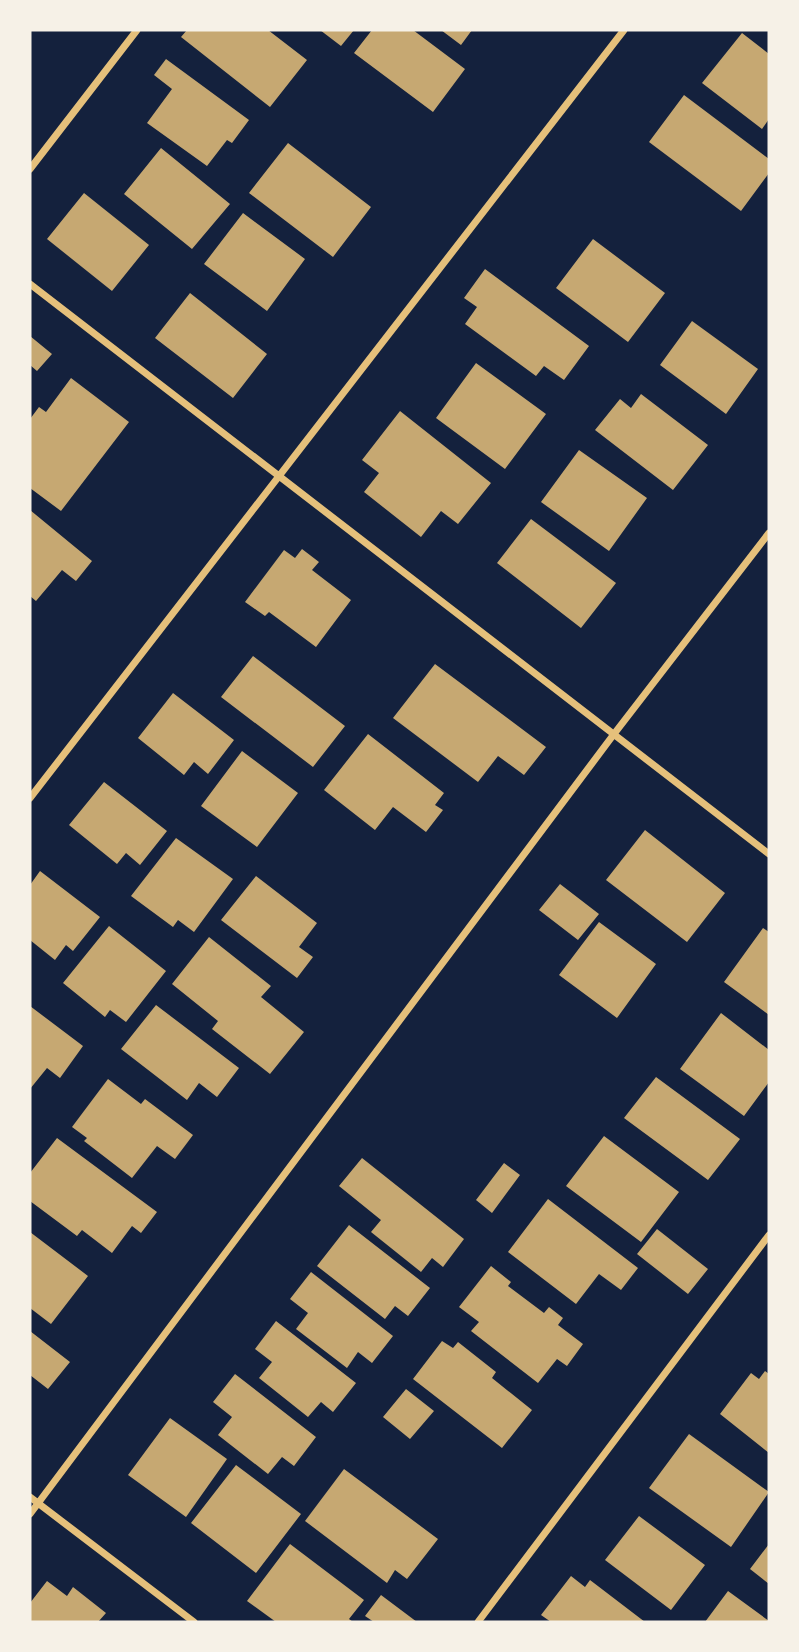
<svg xmlns="http://www.w3.org/2000/svg" width="799" height="1652" viewBox="0 0 799 1652" font-family="Ubuntu,sans-serif">
  <style>
    .building { fill: #c6a872 }
    .lines { fill: none; stroke-linecap: round; stroke-linejoin: round }
    .minor { stroke: #e5c07b; stroke-width: 7 }
  </style>
  <rect width="100%" height="100%" fill="#14213d"/>
  <path class="building" d="M 187,30 L 268,30 L 307,60 L 270,107 L 181,37 Z
    M 320,30 L 354,30 L 341,46 Z
    M 372,30 L 413,30 L 465,69 L 433,112 L 354,53 Z
    M 441,30 L 472,30 L 461,45 Z
    M 742,33 L 769,54 L 769,119 L 762,129 L 702,83 Z
    M 166,59 L 249,120 L 232,143 L 227,140 L 207,166 L 147,123 L 172,89 L 154,75 Z
    M 684,95 L 769,159 L 769,173 L 741,211 L 649,142 Z
    M 288,143 L 371,207 L 333,257 L 249,193 Z
    M 161,148 L 230,204 L 192,249 L 124,194 Z
    M 84,193 L 149,245 L 112,291 L 47,239 Z
    M 243,213 L 305,259 L 267,311 L 204,264 Z
    M 593,239 L 665,293 L 628,342 L 556,288 Z
    M 485,269 L 589,346 L 564,380 L 544,366 L 536,376 L 465,324 L 477,307 L 464,298 Z
    M 190,293 L 267,354 L 233,398 L 155,338 Z
    M 692,321 L 758,369 L 726,414 L 660,365 Z
    M 30,336 L 52,354 L 37,371 L 30,365 Z
    M 476,363 L 546,414 L 505,469 L 436,418 Z
    M 71,378 L 129,422 L 61,511 L 30,488 L 30,419 L 39,407 L 46,412 Z
    M 641,394 L 708,445 L 673,490 L 595,430 L 620,399 L 631,408 Z
    M 400,411 L 491,483 L 458,524 L 441,511 L 421,537 L 364,492 L 379,473 L 362,460 Z
    M 579,450 L 647,498 L 609,551 L 541,502 Z
    M 30,510 L 92,561 L 76,581 L 62,570 L 36,601 L 30,596 Z
    M 531,519 L 616,583 L 581,628 L 497,563 Z
    M 302,549 L 319,562 L 312,570 L 351,600 L 316,647 L 269,612 L 265,616 L 245,602 L 284,550 L 295,558 Z
    M 253,656 L 345,726 L 313,767 L 221,697 Z
    M 435,664 L 546,747 L 524,775 L 498,756 L 478,782 L 393,718 Z
    M 173,693 L 234,740 L 208,774 L 194,762 L 184,775 L 138,738 Z
    M 368,734 L 444,793 L 435,805 L 443,810 L 426,832 L 393,807 L 375,830 L 324,790 Z
    M 242,751 L 298,793 L 257,847 L 201,806 Z
    M 104,782 L 167,831 L 140,865 L 126,853 L 117,864 L 69,825 Z
    M 645,830 L 725,893 L 687,942 L 606,880 Z
    M 176,838 L 233,879 L 194,932 L 178,920 L 173,927 L 131,896 Z
    M 40,871 L 100,917 L 73,951 L 66,945 L 55,960 L 30,940 L 30,885 Z
    M 256,876 L 317,923 L 299,947 L 313,957 L 297,978 L 221,920 Z
    M 560,884 L 599,914 L 578,940 L 539,910 Z
    M 599,922 L 656,964 L 617,1018 L 559,975 Z
    M 109,926 L 166,971 L 126,1022 L 110,1010 L 105,1017 L 63,983 Z
    M 763,928 L 769,932 L 769,1015 L 724,982 Z
    M 209,937 L 271,986 L 261,997 L 304,1032 L 270,1074 L 212,1029 L 218,1021 L 172,984 Z
    M 156,1005 L 239,1068 L 217,1097 L 199,1083 L 187,1100 L 121,1049 Z
    M 30,1006 L 83,1046 L 60,1078 L 47,1068 L 30,1089 Z
    M 721,1013 L 769,1050 L 769,1082 L 744,1116 L 680,1069 Z
    M 656,1077 L 740,1139 L 708,1180 L 624,1118 Z
    M 108,1079 L 141,1104 L 145,1099 L 193,1135 L 175,1159 L 157,1146 L 132,1178 L 84,1141 L 87,1138 L 72,1127 Z
    M 604,1136 L 679,1192 L 641,1242 L 566,1186 Z
    M 57,1138 L 157,1212 L 141,1233 L 132,1226 L 112,1253 L 82,1230 L 77,1236 L 30,1201 L 30,1173 Z
    M 362,1158 L 464,1239 L 443,1267 L 432,1258 L 421,1272 L 371,1232 L 381,1220 L 339,1186 Z
    M 504,1163 L 520,1175 L 492,1213 L 476,1200 Z
    M 548,1199 L 638,1268 L 621,1290 L 599,1274 L 576,1304 L 508,1252 Z
    M 349,1225 L 430,1288 L 408,1316 L 395,1306 L 385,1319 L 317,1266 Z
    M 657,1229 L 708,1269 L 688,1294 L 637,1254 Z
    M 30,1232 L 88,1276 L 51,1324 L 30,1308 Z
    M 491,1266 L 511,1282 L 508,1286 L 544,1313 L 549,1307 L 563,1318 L 558,1325 L 583,1344 L 567,1366 L 557,1359 L 538,1383 L 471,1331 L 479,1322 L 459,1307 Z
    M 311,1272 L 393,1336 L 372,1363 L 358,1352 L 347,1368 L 296,1329 L 308,1313 L 290,1299 Z
    M 276,1321 L 356,1383 L 333,1412 L 321,1402 L 308,1417 L 259,1378 L 272,1362 L 255,1349 Z
    M 30,1331 L 70,1362 L 48,1389 L 30,1375 Z
    M 442,1341 L 453,1348 L 458,1342 L 496,1372 L 492,1378 L 532,1410 L 502,1448 L 413,1379 Z
    M 765,1371 L 769,1374 L 769,1453 L 720,1414 L 751,1373 L 759,1379 Z
    M 235,1374 L 316,1437 L 294,1466 L 282,1457 L 268,1474 L 218,1435 L 232,1417 L 213,1402 Z
    M 406,1389 L 434,1411 L 410,1439 L 383,1417 Z
    M 170,1418 L 227,1459 L 186,1517 L 128,1475 Z
    M 689,1434 L 769,1492 L 731,1547 L 649,1488 Z
    M 236,1465 L 301,1514 L 256,1573 L 191,1523 Z
    M 344,1469 L 438,1539 L 407,1579 L 395,1570 L 387,1583 L 305,1521 Z
    M 639,1516 L 705,1565 L 671,1610 L 605,1560 Z
    M 290,1544 L 364,1600 L 349,1619 L 353,1622 L 276,1622 L 247,1601 Z
    M 769,1544 L 769,1584 L 750,1569 Z
    M 571,1576 L 585,1587 L 590,1580 L 645,1622 L 551,1622 L 541,1615 Z
    M 47,1581 L 67,1596 L 73,1587 L 106,1613 L 98,1622 L 30,1622 L 30,1603 Z
    M 728,1591 L 769,1621 L 769,1622 L 705,1622 Z
    M 381,1595 L 417,1622 L 374,1622 L 365,1616 Z"/>
  <g class="lines">
    <path class="minor" d="M 30,169 L 137,30
      M 30,284 L 769,854
      M 30,798 L 624,30
      M 30,1497 L 194,1622
      M 30,1514 L 614,734 L 769,533
      M 478,1622 L 769,1235"/>
  </g>
  <rect width="799" height="1652" fill="none" stroke="#f6f1e7" stroke-width="63"/>
</svg>
